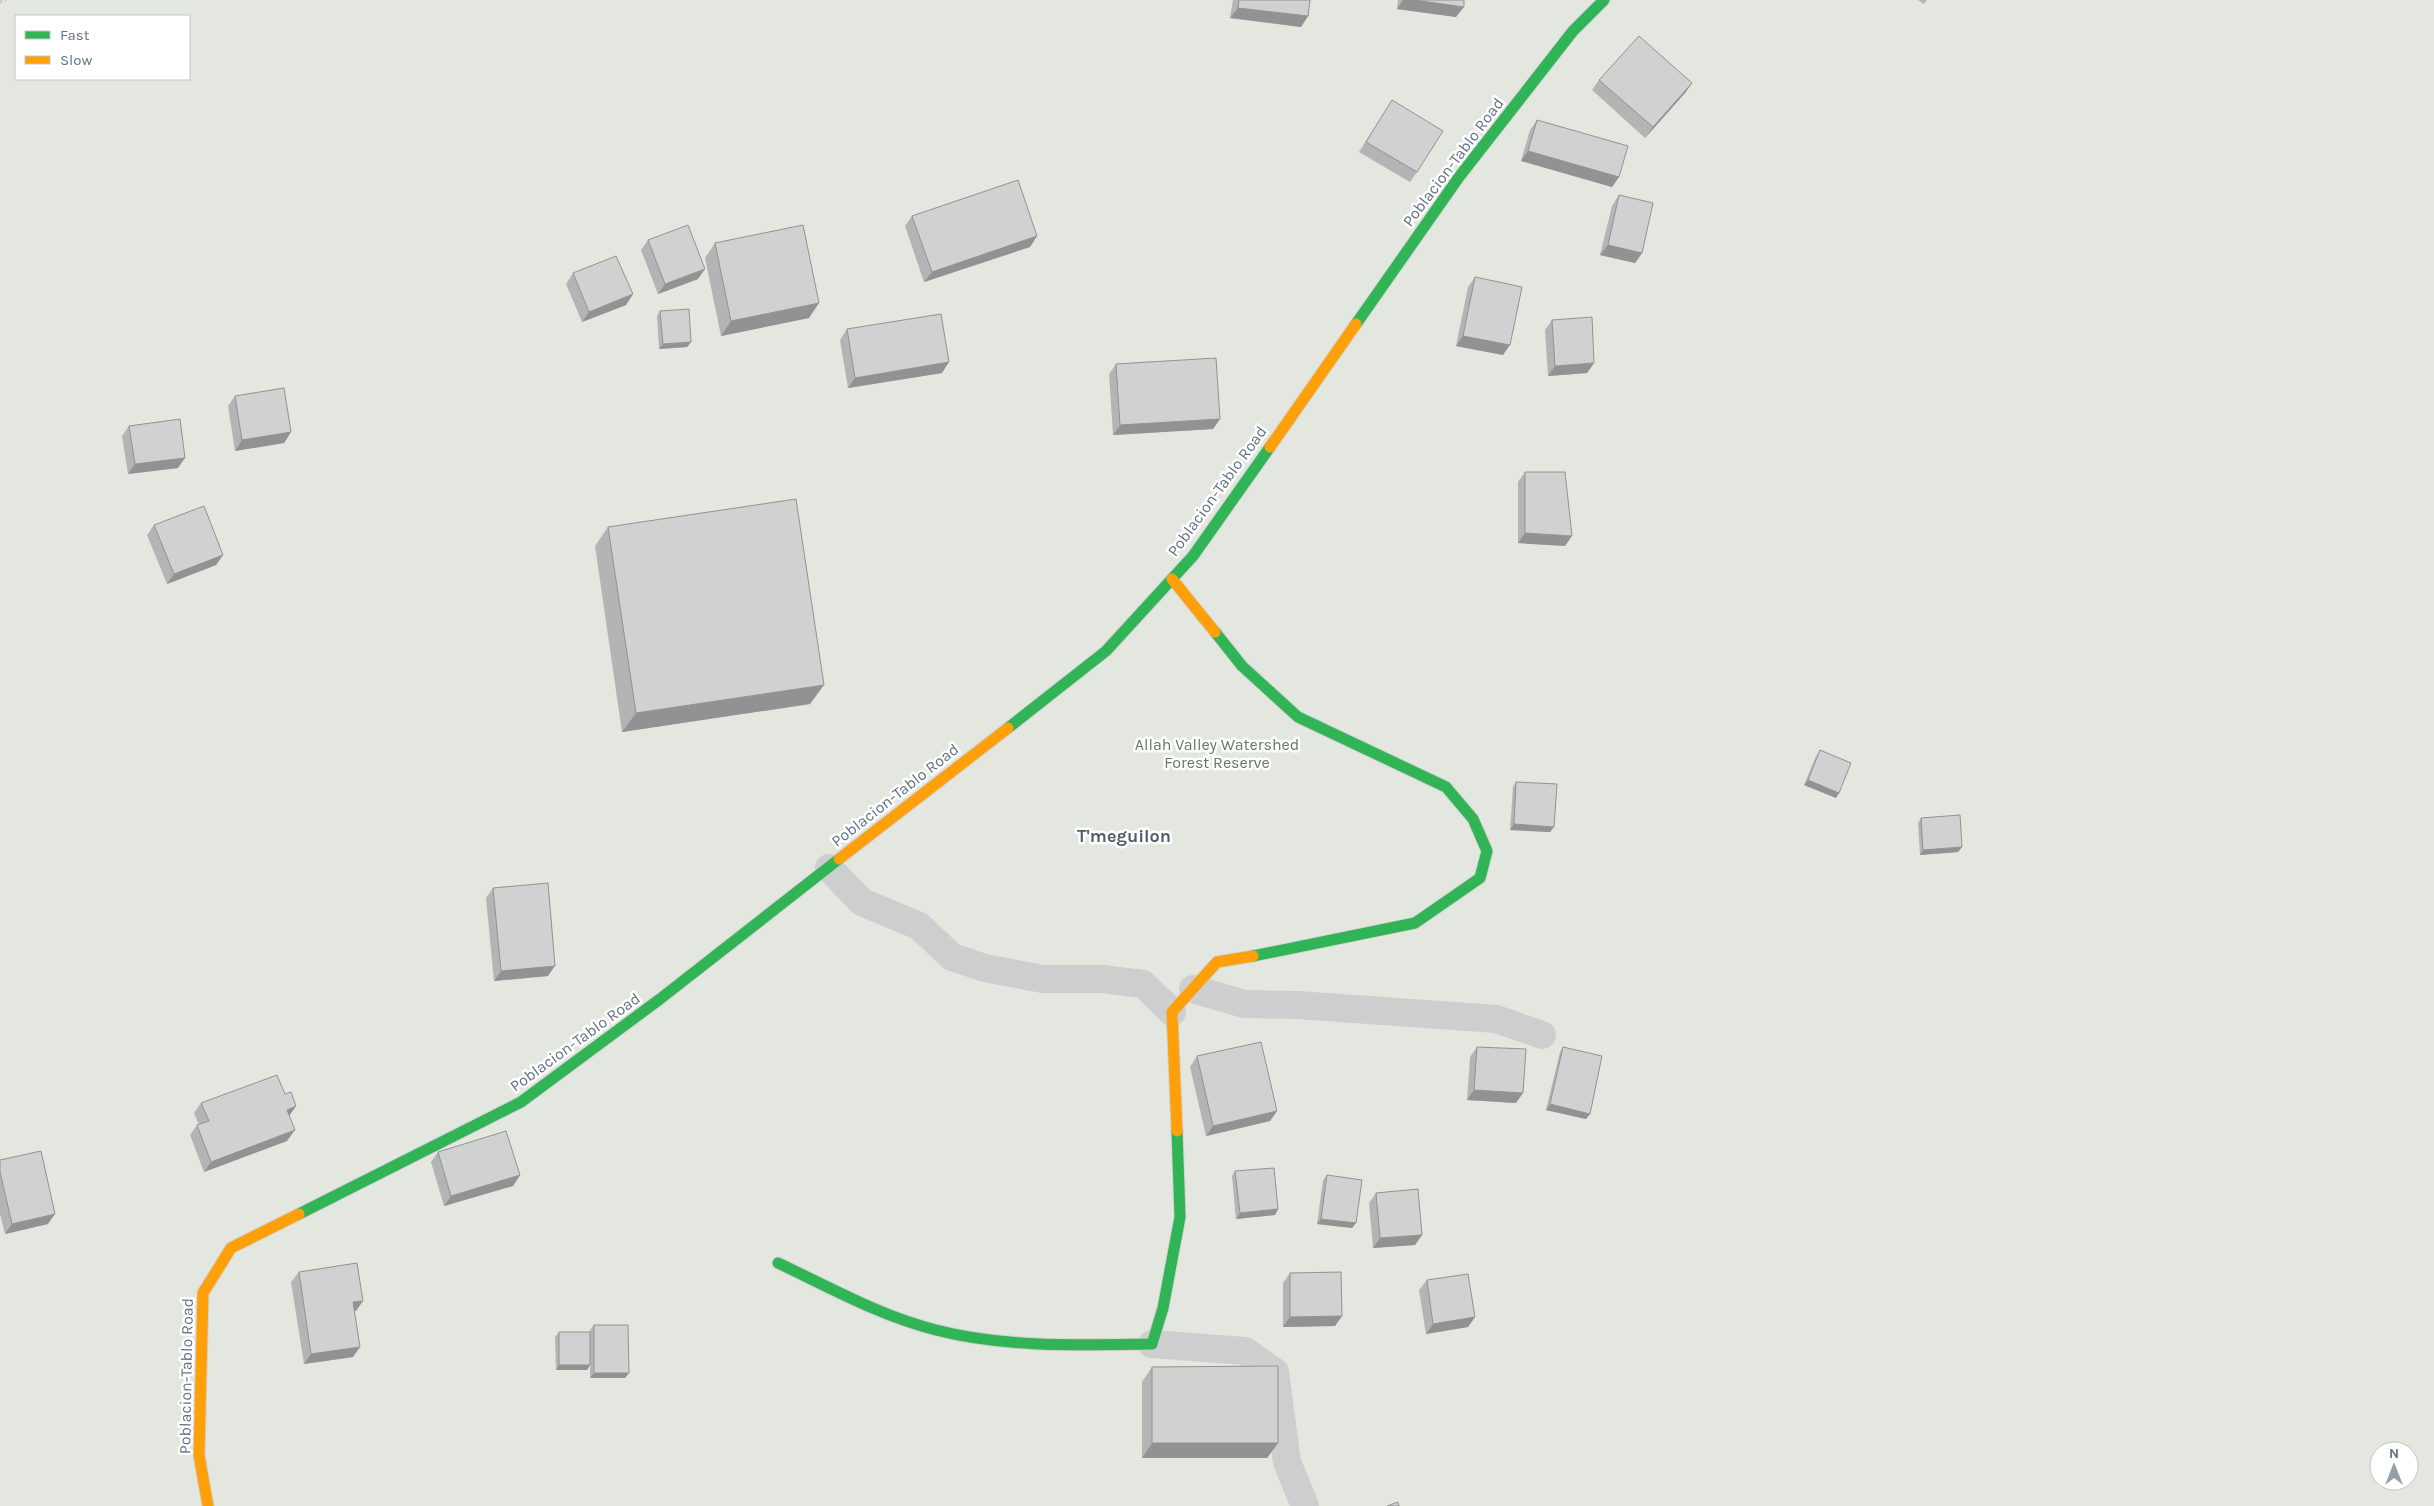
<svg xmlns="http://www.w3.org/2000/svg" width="2434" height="1506" viewBox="0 0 2434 1506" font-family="Karla,sans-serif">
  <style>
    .green { fill: #e3e7df; fill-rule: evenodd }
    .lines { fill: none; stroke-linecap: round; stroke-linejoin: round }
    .fast-casing { stroke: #d2d2d2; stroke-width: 13 }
    .slow-casing { stroke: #d2d2d2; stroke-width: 13 }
    .path { stroke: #cacbcb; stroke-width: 3; stroke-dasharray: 2.5 2.5; stroke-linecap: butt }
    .street { stroke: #cdcece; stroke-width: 28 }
    .fast { stroke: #30b455; stroke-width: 11 }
    .slow { stroke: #ff9f0a; stroke-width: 11 }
    .wall { fill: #b3b4b4 }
    .shaded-wall { fill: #929292 }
    .building { fill: #d0d1d1; stroke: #929292 }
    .labels { text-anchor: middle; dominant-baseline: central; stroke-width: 5; stroke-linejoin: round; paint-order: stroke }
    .street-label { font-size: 16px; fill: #627283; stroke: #fff }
    .park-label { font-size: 16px; fill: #657a61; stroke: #fff }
    .neighbourhood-label { font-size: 18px; font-weight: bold; fill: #505c68; stroke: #fff }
  </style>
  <rect width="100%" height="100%" fill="#f4f4f1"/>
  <path class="green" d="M 0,0 L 2434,0 L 2434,1506 L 0,1506 ZM 16,16 L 189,16 L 189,79 L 16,79 ZM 2379,1451 L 2409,1451 L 2409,1481 L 2379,1481 Z"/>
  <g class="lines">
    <defs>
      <path id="fast" d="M 1356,324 L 1459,177 L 1573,31 L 1604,0
        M 1215,632 L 1242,666 L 1298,717 L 1446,787 L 1473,819 L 1487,851 L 1480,878 L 1415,923 L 1253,956
        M 1008,728 L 1106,651 L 1193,556 L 1270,447
        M 299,1214 L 521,1102 L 660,999 L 839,859
        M 778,1263 C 829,1287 880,1316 936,1330 C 1006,1348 1080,1345 1152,1344 L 1163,1308 L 1180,1217 L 1177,1131"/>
      <path id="slow" d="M 1270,447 L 1356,324
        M 1172,579 L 1215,632
        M 839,859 L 1008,728
        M 1177,1131 L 1172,1012 L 1217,962 L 1253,956
        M 208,1506 L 199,1455 L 203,1293 L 231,1248 L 299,1214"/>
    </defs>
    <use href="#fast" class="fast-casing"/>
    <use href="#slow" class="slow-casing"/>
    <path class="path" d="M 0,2 L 6,0"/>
    <path class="street" d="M 829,868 L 862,902 L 919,926 L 952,957 L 985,968 L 1043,979 L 1102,979 L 1143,984 L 1172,1012
      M 1193,989 L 1244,1004 L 1298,1005 L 1496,1019 L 1542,1035
      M 1152,1344 L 1245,1351 L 1275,1372 L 1287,1462 L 1305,1506"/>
    <use href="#fast" class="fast"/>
    <use href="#slow" class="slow"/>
  </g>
  <path class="wall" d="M 1233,0 L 1310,0 L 1308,16 L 1301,27 L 1230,18 Z
    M 1398,0 L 1464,0 L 1456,17 L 1397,9 Z
    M 1918,0 L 1927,0 L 1924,4 Z
    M 1599,80 L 1692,83 L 1685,93 L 1645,138 L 1592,90 Z
    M 1392,100 L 1417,172 L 1410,182 L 1359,152 Z
    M 1537,120 L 1619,177 L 1612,187 L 1521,161 L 1530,130 Z
    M 1619,195 L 1642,253 L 1635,263 L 1600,255 L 1612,206 Z
    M 912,216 L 1037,236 L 1030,247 L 924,282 L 905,226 Z
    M 648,240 L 698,279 L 658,294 L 641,250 Z
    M 715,243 L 809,318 L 721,336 L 705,258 Z
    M 573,273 L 633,294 L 626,305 L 582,322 L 566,284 Z
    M 1475,277 L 1503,355 L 1456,346 L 1468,287 Z
    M 660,311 L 691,342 L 687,347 L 659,349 L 657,316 Z
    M 1552,320 L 1594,363 L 1587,373 L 1548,376 L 1545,330 Z
    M 847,329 L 942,373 L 848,388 L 840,340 Z
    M 1116,364 L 1220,419 L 1213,429 L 1113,435 L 1109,374 Z
    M 235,396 L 291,432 L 284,443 L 235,451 L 228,406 Z
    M 129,426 L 178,468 L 128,474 L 122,436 Z
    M 1525,472 L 1565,546 L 1518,543 L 1518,482 Z
    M 154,525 L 223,555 L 216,565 L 167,584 L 147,535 Z
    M 608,527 L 810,704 L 622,732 L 595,546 Z
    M 1820,750 L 1839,793 L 1836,798 L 1804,785 L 1816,756 Z
    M 1516,782 L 1554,827 L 1550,832 L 1510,830 L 1513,787 Z
    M 1921,818 L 1962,847 L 1958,852 L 1920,855 L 1918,823 Z
    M 493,888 L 548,976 L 494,981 L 486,898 Z
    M 1477,1047 L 1516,1103 L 1467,1100 L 1470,1057 Z
    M 1563,1047 L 1586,1119 L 1546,1110 L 1560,1052 Z
    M 1197,1056 L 1277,1111 L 1270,1121 L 1206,1136 L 1190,1067 Z
    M 285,1094 L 296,1106 L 289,1116 L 287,1141 L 204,1172 L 190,1135 L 197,1125 L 199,1125 L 194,1113 L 201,1103 Z
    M 438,1152 L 520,1175 L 513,1186 L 444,1206 L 431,1162 Z
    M 0,1160 L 48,1224 L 5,1234 L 0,1214 Z
    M 1235,1171 L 1278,1209 L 1275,1215 L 1236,1219 L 1232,1176 Z
    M 1327,1175 L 1356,1223 L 1352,1228 L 1317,1224 L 1323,1180 Z
    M 1376,1193 L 1422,1235 L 1415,1245 L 1373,1248 L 1369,1203 Z
    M 299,1272 L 356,1311 L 355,1311 L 353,1357 L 304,1364 L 291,1282 Z
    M 1290,1273 L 1342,1316 L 1335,1326 L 1283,1327 L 1283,1283 Z
    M 1427,1280 L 1475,1317 L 1468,1327 L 1426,1334 L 1419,1290 Z
    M 594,1325 L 625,1378 L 590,1378 L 590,1365 L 587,1370 L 556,1370 L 555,1337 L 559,1332 L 590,1332 L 590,1330 Z
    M 1152,1367 L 1278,1443 L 1267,1458 L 1142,1458 L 1142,1382 Z"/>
  <path class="shaded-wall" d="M 1403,0 L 1414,0 L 1464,7 L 1456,17 L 1397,9 Z
    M 1238,8 L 1308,16 L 1301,27 L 1230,18 Z
    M 1692,83 L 1685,93 L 1645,138 L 1653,127 Z
    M 1528,151 L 1619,177 L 1612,187 L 1521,161 Z
    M 1037,236 L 1030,247 L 924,282 L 932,272 Z
    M 1608,245 L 1642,253 L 1635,263 L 1600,255 Z
    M 705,269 L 698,279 L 658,294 L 665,284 Z
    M 633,294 L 626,305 L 582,322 L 589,312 Z
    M 819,303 L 809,318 L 721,336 L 731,321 Z
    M 1463,336 L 1510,345 L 1503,355 L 1456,346 Z
    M 691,342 L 687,347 L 659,349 L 663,344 Z
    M 949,362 L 942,373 L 848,388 L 855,378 Z
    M 1594,363 L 1587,373 L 1548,376 L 1555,366 Z
    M 1220,419 L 1213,429 L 1113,435 L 1120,425 Z
    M 291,432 L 284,443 L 235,451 L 242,440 Z
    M 185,458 L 178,468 L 128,474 L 135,464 Z
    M 1525,533 L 1572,536 L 1565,546 L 1518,543 Z
    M 223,555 L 216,565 L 167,584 L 174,574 Z
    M 824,685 L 810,704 L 622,732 L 636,713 Z
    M 1808,780 L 1839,793 L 1836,798 L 1804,785 Z
    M 1514,824 L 1554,827 L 1550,832 L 1510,830 Z
    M 1962,847 L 1958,852 L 1920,855 L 1923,850 Z
    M 555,966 L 548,976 L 494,981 L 501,971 Z
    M 1474,1090 L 1523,1093 L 1516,1103 L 1467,1100 Z
    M 1550,1104 L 1590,1114 L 1586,1119 L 1546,1110 Z
    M 296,1106 L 289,1116 L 287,1110 Z
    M 1277,1111 L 1270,1121 L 1206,1136 L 1213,1126 Z
    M 295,1130 L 287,1141 L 204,1172 L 211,1162 Z
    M 520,1175 L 513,1186 L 444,1206 L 451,1196 Z
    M 1278,1209 L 1275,1215 L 1236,1219 L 1240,1213 Z
    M 55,1214 L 48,1224 L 5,1234 L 12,1224 Z
    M 1321,1219 L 1356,1223 L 1352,1228 L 1317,1224 Z
    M 1422,1235 L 1415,1245 L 1373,1248 L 1380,1238 Z
    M 363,1301 L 356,1311 L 346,1312 L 353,1302 Z
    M 1342,1316 L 1335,1326 L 1283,1327 L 1290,1317 Z
    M 1475,1317 L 1468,1327 L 1426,1334 L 1433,1324 Z
    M 360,1347 L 353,1357 L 304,1364 L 311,1354 Z
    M 559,1365 L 590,1365 L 587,1370 L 556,1370 Z
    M 594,1373 L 629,1373 L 625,1378 L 590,1378 Z
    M 1152,1443 L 1278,1443 L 1267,1458 L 1142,1458 Z"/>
  <path class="building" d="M 1239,0 L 1310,0 L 1308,16 L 1238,8 Z
    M 1414,0 L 1464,0 L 1464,7 Z
    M 1639,36 L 1692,83 L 1653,127 L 1599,80 Z
    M 1392,100 L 1443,131 L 1417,172 L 1366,142 Z
    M 1537,120 L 1628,146 L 1619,177 L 1528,151 Z
    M 1018,180 L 1037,236 L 932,272 L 912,216 Z
    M 1619,195 L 1653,203 L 1642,253 L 1608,245 Z
    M 688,225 L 705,269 L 665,284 L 648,240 Z
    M 803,225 L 819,303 L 731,321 L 715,243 Z
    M 616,256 L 633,294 L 589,312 L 573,273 Z
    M 1475,277 L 1522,287 L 1510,345 L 1463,336 Z
    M 689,309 L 691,342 L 663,344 L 660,311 Z
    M 941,314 L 949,362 L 855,378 L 847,329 Z
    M 1592,317 L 1594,363 L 1555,366 L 1552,320 Z
    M 1216,358 L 1220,419 L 1120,425 L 1116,364 Z
    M 284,388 L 291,432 L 242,440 L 235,396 Z
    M 180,419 L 185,458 L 135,464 L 129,426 Z
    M 1525,472 L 1565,472 L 1572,536 L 1525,533 Z
    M 796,499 L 824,685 L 636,713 L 608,527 Z
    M 204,506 L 223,555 L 174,574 L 154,525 Z
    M 1820,750 L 1851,763 L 1839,793 L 1808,780 Z
    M 1516,782 L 1557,784 L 1554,827 L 1514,824 Z
    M 1960,815 L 1962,847 L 1923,850 L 1921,818 Z
    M 548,883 L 555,966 L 501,971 L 493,888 Z
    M 1261,1042 L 1277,1111 L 1213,1126 L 1197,1056 Z
    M 1477,1047 L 1526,1049 L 1523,1093 L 1474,1090 Z
    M 1563,1047 L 1602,1056 L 1590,1114 L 1550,1104 Z
    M 277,1075 L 285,1094 L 291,1092 L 296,1106 L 287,1110 L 295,1130 L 211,1162 L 197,1125 L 209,1121 L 201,1103 Z
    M 506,1131 L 520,1175 L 451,1196 L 438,1152 Z
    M 41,1151 L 55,1214 L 12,1224 L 0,1172 L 0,1160 Z
    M 1274,1168 L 1278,1209 L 1240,1213 L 1235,1171 Z
    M 1327,1175 L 1362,1180 L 1356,1223 L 1321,1219 Z
    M 1418,1189 L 1422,1235 L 1380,1238 L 1376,1193 Z
    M 357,1263 L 363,1301 L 353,1302 L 360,1347 L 311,1354 L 299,1272 Z
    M 1341,1272 L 1342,1316 L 1290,1317 L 1290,1273 Z
    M 1468,1274 L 1475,1317 L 1433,1324 L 1427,1280 Z
    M 594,1325 L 628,1325 L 629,1373 L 594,1373 Z
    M 559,1332 L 590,1332 L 590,1365 L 559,1365 Z
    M 1278,1366 L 1278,1443 L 1152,1443 L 1152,1367 Z
    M 1398,1502 L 1399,1506 L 1387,1506 Z"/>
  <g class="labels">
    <g class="street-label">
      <text transform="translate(1453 162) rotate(-53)">Poblacion-Tablo Road</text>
      <text transform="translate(1217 491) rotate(-54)">Poblacion-Tablo Road</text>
      <text transform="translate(895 795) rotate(-38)">Poblacion-Tablo Road</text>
      <text transform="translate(575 1042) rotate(-36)">Poblacion-Tablo Road</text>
      <text transform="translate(186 1376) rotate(-89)">Poblacion-Tablo Road</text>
    </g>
    <g class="park-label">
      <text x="1217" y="744">Allah Valley Watershed<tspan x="1217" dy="18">Forest Reserve</tspan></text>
    </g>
    <g class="neighbourhood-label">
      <text x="1124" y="836">T'meguilon</text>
    </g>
  </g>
  <rect x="15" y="15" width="175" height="65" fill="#ffffff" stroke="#c0c7cd"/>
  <rect x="25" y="31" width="25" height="8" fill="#30b455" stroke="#c0c7cd"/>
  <text x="60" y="40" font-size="15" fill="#627283">Fast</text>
  <rect x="25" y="56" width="25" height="8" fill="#ff9f0a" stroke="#c0c7cd"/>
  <text x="60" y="65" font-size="15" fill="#627283">Slow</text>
  <g transform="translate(2394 1466)"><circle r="24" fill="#ffffff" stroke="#c0c7cd"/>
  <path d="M0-4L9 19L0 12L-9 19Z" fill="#95a0aa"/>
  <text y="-8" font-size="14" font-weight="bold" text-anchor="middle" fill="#627283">N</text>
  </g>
</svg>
